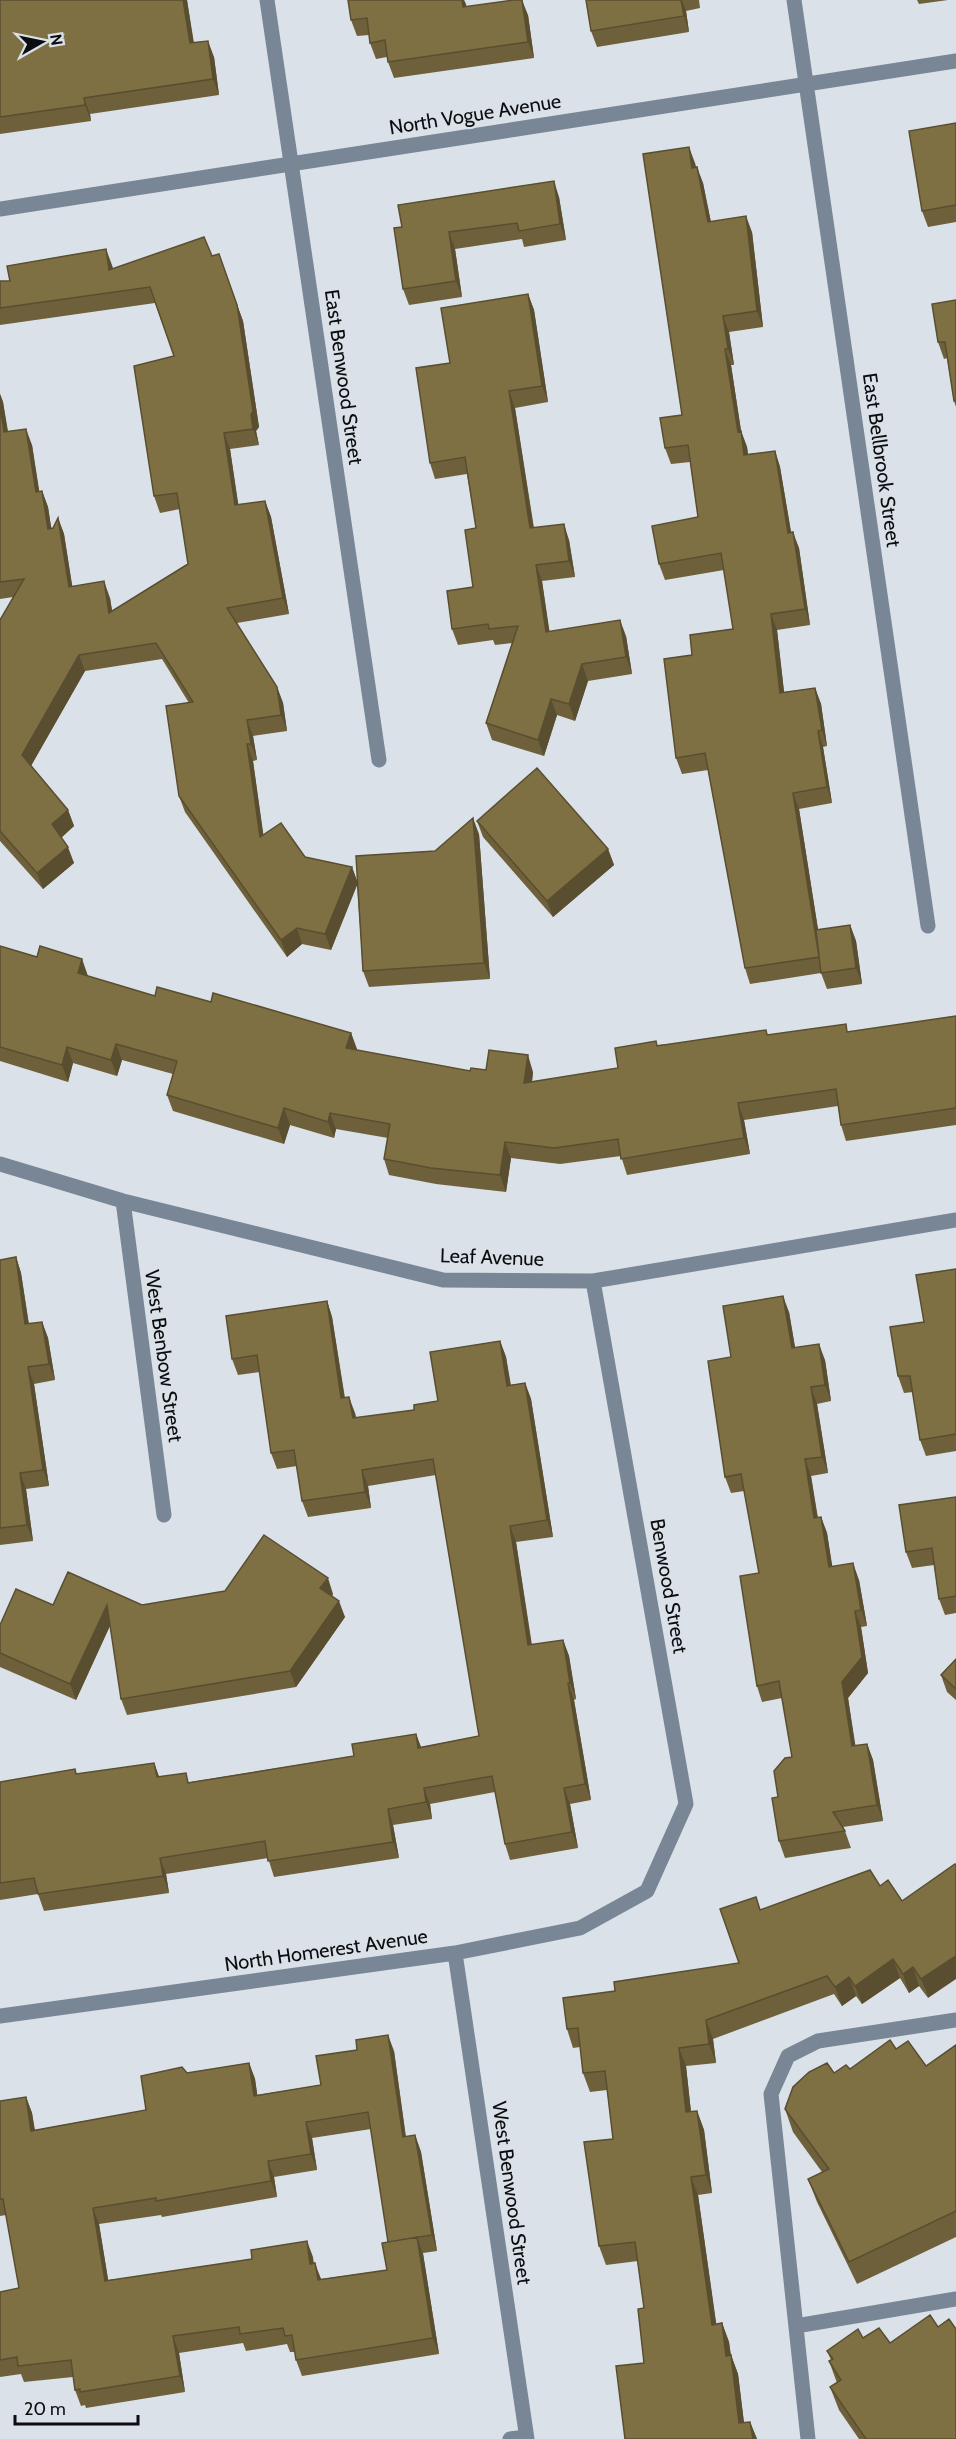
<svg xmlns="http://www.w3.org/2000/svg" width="956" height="2439" viewBox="0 0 956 2439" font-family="Cabin,sans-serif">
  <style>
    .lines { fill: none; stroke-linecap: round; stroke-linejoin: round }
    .lane { stroke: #798696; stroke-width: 15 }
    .street { stroke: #798696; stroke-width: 15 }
    .wall { fill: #6d603a; fill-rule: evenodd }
    .shaded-wall { fill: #594e30 }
    .building { fill: #7f7044; stroke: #594e30; stroke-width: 1.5 }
    .labels { text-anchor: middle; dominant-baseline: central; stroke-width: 4.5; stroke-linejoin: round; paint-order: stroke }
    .street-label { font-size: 20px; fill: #0b0d0f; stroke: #dbe1e8 }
  </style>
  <rect width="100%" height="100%" fill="#dbe1e8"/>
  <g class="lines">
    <path class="lane" d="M 796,2326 L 956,2299
      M 808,2439 L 771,2094 L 788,2056 L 818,2041 L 956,2020"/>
    <path class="street" d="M 267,0 L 379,760
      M 794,0 L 928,926
      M 0,209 L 956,61
      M 0,1164 L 123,1201 L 443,1280 L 593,1281 L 956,1220
      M 123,1201 L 164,1515
      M 455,1953 L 527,2439
      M 0,2016 L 455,1953 L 580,1928 L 647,1891 L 686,1804 L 593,1281
      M 510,2439 L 526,2437"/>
  </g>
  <path class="wall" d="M 0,0 L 187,0 L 194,43 L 214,57 L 219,95 L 90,114 L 91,121 L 0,134 Z
    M 348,0 L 464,0 L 466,7 L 528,15 L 534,58 L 394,78 L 388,62 L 387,57 L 376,59 L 370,43 L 369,35 L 357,36 L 351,20 Z
    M 586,0 L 699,0 L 700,8 L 686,11 L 689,32 L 597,47 L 591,31 Z
    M 917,0 L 948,0 L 919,4 Z
    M 956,123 L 956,222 L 928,227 L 922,211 Z
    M 695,163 L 696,167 L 703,183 L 711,222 L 752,232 L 763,327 L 729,332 L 734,365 L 731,365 L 741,431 L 747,447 L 748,454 L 775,451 L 780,467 L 791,533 L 799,548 L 810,625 L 777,630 L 784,692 L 815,688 L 821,704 L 827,746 L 823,747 L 832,803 L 799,809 L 818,930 L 850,925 L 856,941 L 862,984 L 827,989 L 821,973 L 750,984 L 745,968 L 708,770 L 682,774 L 676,758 L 692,655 L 733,629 L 724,570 L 665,580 L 659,564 L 698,517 L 690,462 L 671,464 L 665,448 L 682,415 Z
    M 559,197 L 566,240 L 524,247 L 522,239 L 455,249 L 462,297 L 409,305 L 403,289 L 394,228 Z
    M 219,254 L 243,321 L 259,427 L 256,431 L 259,445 L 230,449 L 238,505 L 265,501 L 271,517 L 289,614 L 237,623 L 277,687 L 283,703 L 287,731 L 253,736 L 257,760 L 253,761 L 263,835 L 305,857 L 352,867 L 357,882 L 479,834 L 490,979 L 369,987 L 363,971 L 357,884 L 331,950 L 302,944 L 287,957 L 185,812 L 179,796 L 189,703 L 162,659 L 85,671 L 31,766 L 68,810 L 74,826 L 61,837 L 74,863 L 43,889 L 0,841 L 0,620 L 13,597 L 0,599 L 0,394 L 3,402 L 8,431 L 32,445 L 39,492 L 42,491 L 48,507 L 51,528 L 53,528 L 58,518 L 64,534 L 72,586 L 110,598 L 112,611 L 188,564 L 180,509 L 160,513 L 154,496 L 174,356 L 155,303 L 0,325 L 0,281 L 10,281 L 112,265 L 113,269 L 212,256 Z
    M 528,294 L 534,310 L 548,402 L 515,408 L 534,528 L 569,540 L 575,577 L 542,581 L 549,631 L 626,636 L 632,674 L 588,681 L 575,721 L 557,715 L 544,756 L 492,740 L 486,723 L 512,643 L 495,645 L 493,640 L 458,645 L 452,629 L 473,587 L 476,528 L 467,474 L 435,479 L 430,463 L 450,363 Z
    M 956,300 L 956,407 L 954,401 L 947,358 L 944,359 L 938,342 Z
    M 477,821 L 608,849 L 614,865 L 553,917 L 483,837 Z
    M 0,946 L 37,957 L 82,959 L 87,976 L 155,996 L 211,1002 L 351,1033 L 357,1050 L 470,1071 L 486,1070 L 533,1072 L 532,1082 L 618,1068 L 657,1045 L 768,1035 L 849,1032 L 956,1017 L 956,1125 L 846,1141 L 841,1125 L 838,1106 L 744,1120 L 750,1154 L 627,1175 L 621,1156 L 560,1164 L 511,1158 L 506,1192 L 436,1184 L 389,1175 L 384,1159 L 388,1138 L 336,1129 L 334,1138 L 290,1125 L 284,1144 L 173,1111 L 167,1095 L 173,1074 L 122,1060 L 117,1076 L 73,1063 L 68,1082 L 0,1061 Z
    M 16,1257 L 21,1273 L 29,1324 L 42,1322 L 48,1338 L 55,1380 L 34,1384 L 49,1486 L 26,1489 L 33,1541 L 0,1545 L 0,1260 Z
    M 956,1269 L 956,1451 L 926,1456 L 920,1440 L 913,1392 L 904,1393 L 898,1376 L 924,1322 Z
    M 327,1301 L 332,1317 L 345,1398 L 355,1413 L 356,1418 L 414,1410 L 438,1401 L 500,1341 L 506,1357 L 511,1385 L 525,1383 L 531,1399 L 553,1537 L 516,1542 L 532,1645 L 563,1640 L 569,1656 L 576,1699 L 574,1700 L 591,1800 L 570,1804 L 578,1848 L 510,1860 L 505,1844 L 495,1792 L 430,1804 L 432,1819 L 393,1825 L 399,1858 L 274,1877 L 268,1858 L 166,1874 L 169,1893 L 44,1911 L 38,1894 L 0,1900 L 0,1782 L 77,1774 L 154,1763 L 159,1777 L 190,1782 L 354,1756 L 416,1734 L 421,1747 L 479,1736 L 436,1475 L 368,1486 L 371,1508 L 308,1517 L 302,1501 L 297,1466 L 277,1469 L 271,1453 L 260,1372 L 238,1375 L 232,1359 Z
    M 789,1312 L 795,1348 L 825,1360 L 831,1401 L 817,1404 L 828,1473 L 811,1476 L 818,1518 L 821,1517 L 827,1533 L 832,1567 L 859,1580 L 867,1626 L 861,1627 L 868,1673 L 848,1698 L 855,1746 L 867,1744 L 873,1760 L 883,1821 L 843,1827 L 845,1831 L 851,1848 L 785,1858 L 779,1841 L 778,1797 L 792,1757 L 782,1698 L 762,1702 L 757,1686 L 759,1573 L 744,1491 L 731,1493 L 725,1477 L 731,1357 Z
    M 956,1497 L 956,1613 L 945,1615 L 939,1599 L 934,1565 L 912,1568 L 906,1552 Z
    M 333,1594 L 332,1596 L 345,1617 L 296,1687 L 127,1715 L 121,1699 L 110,1626 L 76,1700 L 0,1667 L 0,1625 L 53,1605 L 142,1605 Z
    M 956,1659 L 956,1700 L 947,1692 L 941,1675 Z
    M 888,1880 L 928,1998 L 919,1986 L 909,1993 L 900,1978 L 862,2004 L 856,1996 L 842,2006 L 834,1994 L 713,2039 L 716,2063 L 686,2066 L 691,2112 L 697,2111 L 704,2130 L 712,2193 L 698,2195 L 716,2324 L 722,2323 L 729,2342 L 731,2355 L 738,2374 L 744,2423 L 750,2422 L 757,2439 L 625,2439 L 644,2363 L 644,2308 L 638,2261 L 606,2265 L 599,2246 L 613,2139 L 607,2090 L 590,2092 L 583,2073 L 580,2047 L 573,2048 L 567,2029 L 615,1991 L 739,1963 L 760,1910 L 880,1886 Z
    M 956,2045 L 956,2237 L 857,2284 L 817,2202 L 808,2179 L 822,2172 L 793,2132 L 785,2109 L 834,2073 L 850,2069 L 896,2049 L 926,2066 Z
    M 394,2051 L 406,2137 L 415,2135 L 421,2152 L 437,2251 L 423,2253 L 439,2354 L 302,2376 L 296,2360 L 295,2352 L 290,2352 L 287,2344 L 246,2351 L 243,2343 L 179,2353 L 185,2392 L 86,2408 L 85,2405 L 81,2406 L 75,2390 L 73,2377 L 24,2382 L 21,2374 L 0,2377 L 0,2292 L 19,2288 L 6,2215 L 0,2216 L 0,2101 L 26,2097 L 32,2113 L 35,2130 L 146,2110 L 187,2073 L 249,2063 L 255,2079 L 257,2095 L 321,2085 ZM 371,2129 L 388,2242 L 387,2270 L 321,2279 L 313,2263 L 313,2257 L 108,2280 L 99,2224 L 161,2215 L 162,2217 L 277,2197 L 274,2177 L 317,2170 L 312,2138 Z
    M 863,2338 L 956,2439 L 859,2439 L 839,2410 L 830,2387 L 837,2383 L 829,2361 L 831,2360 L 827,2351 Z"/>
  <path class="shaded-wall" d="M 183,0 L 187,0 L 196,60 L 190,43 Z
    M 462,0 L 464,0 L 466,4 L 469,23 L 463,7 Z
    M 522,0 L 528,15 L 534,58 L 528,42 Z
    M 681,0 L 682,0 L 686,11 L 689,32 L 684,16 Z
    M 208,41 L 214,57 L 219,95 L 213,79 Z
    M 84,98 L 90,114 L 91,121 L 85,105 Z
    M 689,147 L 695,163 L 698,184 L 692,168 Z
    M 697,167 L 703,183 L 714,238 L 708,222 Z
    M 554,181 L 559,197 L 566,240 L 560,224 Z
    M 746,216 L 752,232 L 763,327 L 757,311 Z
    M 449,232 L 455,249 L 462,297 L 456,281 Z
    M 106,249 L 112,265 L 115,286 L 109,270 Z
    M 528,294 L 534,310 L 548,402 L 542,386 Z
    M 237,305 L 243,321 L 259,427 L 256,431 L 259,445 L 253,429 Z
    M 723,316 L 729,332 L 734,365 L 728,349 Z
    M 725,349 L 731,365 L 742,437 L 741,431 L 747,447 L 750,471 L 744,455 L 738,432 Z
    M 509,391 L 515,408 L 536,544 L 530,528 Z
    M 0,394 L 3,402 L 10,448 L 4,432 L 0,404 Z
    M 26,429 L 32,445 L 42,508 L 36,492 Z
    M 224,433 L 230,449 L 241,522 L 235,505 Z
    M 775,451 L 780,467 L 794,549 L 788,533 Z
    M 42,491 L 48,507 L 54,545 L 48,529 Z
    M 265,501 L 271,517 L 289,614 L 283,598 Z
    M 58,518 L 64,534 L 75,603 L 69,587 Z
    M 564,524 L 569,540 L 575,577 L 569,561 Z
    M 793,532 L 799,548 L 810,625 L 805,609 Z
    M 536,565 L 542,581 L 552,648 L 546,632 Z
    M 104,581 L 110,598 L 115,629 L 109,613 Z
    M 771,614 L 777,630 L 786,709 L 780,693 Z
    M 620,620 L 626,636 L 632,674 L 626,657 Z
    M 79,655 L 85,671 L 28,771 L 22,755 Z
    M 582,664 L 588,681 L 575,721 L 569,704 Z
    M 277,687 L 283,703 L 287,731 L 281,715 Z
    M 815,688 L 821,704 L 827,746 L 822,730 Z
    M 551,699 L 557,715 L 544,756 L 538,740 Z
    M 247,720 L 253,736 L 257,760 L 251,744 Z
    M 818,731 L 823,747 L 832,803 L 827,787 Z
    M 247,744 L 253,761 L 266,853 L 260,837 Z
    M 793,793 L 799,809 L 825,973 L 819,957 Z
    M 68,810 L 74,826 L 58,841 L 52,824 Z
    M 473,818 L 479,834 L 490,979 L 484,963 Z
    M 68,847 L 74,863 L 43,889 L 37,873 Z
    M 608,849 L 614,865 L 553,917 L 547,901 Z
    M 352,867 L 358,883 L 331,950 L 325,934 Z
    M 850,925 L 856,941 L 862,984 L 856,968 Z
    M 297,928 L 302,944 L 287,957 L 281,940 Z
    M 82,959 L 88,976 L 84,989 L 78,973 Z
    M 351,1033 L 357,1049 L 352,1064 L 346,1048 Z
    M 116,1044 L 122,1060 L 117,1076 L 111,1060 Z
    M 67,1047 L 73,1063 L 68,1082 L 62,1065 Z
    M 528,1055 L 533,1072 L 530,1099 L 524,1083 Z
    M 738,1103 L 744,1120 L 750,1154 L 744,1138 Z
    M 284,1108 L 290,1125 L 284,1144 L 278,1128 Z
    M 330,1113 L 336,1129 L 334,1138 L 328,1122 Z
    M 505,1142 L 511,1158 L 506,1192 L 500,1175 Z
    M 16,1257 L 21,1273 L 31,1340 L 25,1324 Z
    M 783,1296 L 789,1312 L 798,1364 L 792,1348 Z
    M 327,1301 L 332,1317 L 347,1414 L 341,1398 Z
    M 42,1322 L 48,1338 L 55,1380 L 49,1364 Z
    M 500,1341 L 506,1357 L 513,1402 L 507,1386 Z
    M 819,1344 L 825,1360 L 831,1401 L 825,1385 Z
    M 28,1367 L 34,1384 L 49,1486 L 43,1470 Z
    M 525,1383 L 531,1399 L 553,1537 L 547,1520 Z
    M 811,1387 L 817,1404 L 828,1473 L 822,1457 Z
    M 349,1397 L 355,1413 L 359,1435 L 353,1418 Z
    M 805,1459 L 811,1476 L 820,1534 L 814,1518 Z
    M 362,1470 L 368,1486 L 371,1508 L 365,1492 Z
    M 20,1473 L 26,1489 L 33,1541 L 27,1525 Z
    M 821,1517 L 827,1533 L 835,1583 L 829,1567 Z
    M 510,1526 L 516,1542 L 534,1662 L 528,1645 Z
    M 853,1563 L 859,1580 L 867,1626 L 861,1610 Z
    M 328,1578 L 333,1594 L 326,1604 L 320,1588 Z
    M 339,1601 L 345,1617 L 296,1687 L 290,1671 Z
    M 107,1605 L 112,1621 L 76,1700 L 70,1684 Z
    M 855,1611 L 861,1627 L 868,1673 L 848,1698 L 858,1762 L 852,1746 L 842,1682 Z
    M 563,1640 L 569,1656 L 576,1699 L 570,1683 Z
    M 568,1683 L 574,1700 L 591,1800 L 585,1784 Z
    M 416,1734 L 422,1750 L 418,1748 Z
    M 867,1744 L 873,1760 L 883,1821 L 877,1805 Z
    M 154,1763 L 160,1779 L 157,1777 Z
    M 424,1788 L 430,1804 L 432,1819 L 426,1802 Z
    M 564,1788 L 570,1804 L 578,1848 L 572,1832 Z
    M 388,1809 L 393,1825 L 399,1858 L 393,1842 Z
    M 160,1858 L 166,1874 L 169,1893 L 163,1876 Z
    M 956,1956 L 956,1979 L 928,1998 L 921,1979 Z
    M 893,1959 L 900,1978 L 862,2004 L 855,1986 Z
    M 913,1967 L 919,1986 L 909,1993 L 903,1974 Z
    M 849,1977 L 856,1996 L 842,2006 L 835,1987 Z
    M 706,2020 L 713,2039 L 716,2063 L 709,2044 Z
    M 388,2035 L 394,2051 L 408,2154 L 403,2137 Z
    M 679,2048 L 686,2066 L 693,2131 L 686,2112 Z
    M 249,2063 L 255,2079 L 260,2112 L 254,2096 Z
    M 26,2097 L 32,2113 L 37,2147 L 31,2131 Z
    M 697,2111 L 704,2130 L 712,2193 L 706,2175 Z
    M 306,2122 L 312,2138 L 317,2170 L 311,2154 Z
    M 415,2135 L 421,2152 L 437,2251 L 432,2235 Z
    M 268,2161 L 274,2177 L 277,2197 L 271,2181 Z
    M 691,2177 L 698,2195 L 719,2343 L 712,2325 Z
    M 93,2208 L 99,2224 L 111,2297 L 105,2281 Z
    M 417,2237 L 423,2254 L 439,2354 L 433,2338 Z
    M 307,2241 L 313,2257 L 316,2280 L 310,2264 Z
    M 315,2263 L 321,2279 L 318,2280 Z
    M 722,2323 L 729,2342 L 733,2375 L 726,2356 Z
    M 173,2336 L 179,2353 L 185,2392 L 180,2376 Z
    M 731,2355 L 738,2374 L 746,2439 L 739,2423 Z
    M 750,2422 L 757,2439 L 753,2439 Z"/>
  <path class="building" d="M 0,0 L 183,0 L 190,43 L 208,41 L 213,79 L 84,98 L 85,105 L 0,117 Z
    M 348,0 L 462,0 L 463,7 L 514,0 L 522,0 L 528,42 L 388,62 L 385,40 L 370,43 L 367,18 L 351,20 Z
    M 586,0 L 681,0 L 684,16 L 591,31 Z
    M 956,123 L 956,205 L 922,211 L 909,131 Z
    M 689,147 L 692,168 L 697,167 L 708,222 L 746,216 L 757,311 L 723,316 L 728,349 L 725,349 L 738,432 L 741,431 L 744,455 L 775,451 L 788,533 L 793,532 L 805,609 L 771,614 L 780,693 L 815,688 L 822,730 L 818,731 L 827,787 L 793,793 L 819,957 L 745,968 L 705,753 L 676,758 L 664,659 L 692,655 L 690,635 L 733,629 L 721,553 L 659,564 L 652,526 L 698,517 L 688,445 L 665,448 L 660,418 L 682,415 L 643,154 Z
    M 554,181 L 560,224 L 519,231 L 517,223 L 449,232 L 456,281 L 403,289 L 394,228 L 402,227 L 398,205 Z
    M 204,237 L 212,256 L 219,254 L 237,305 L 253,411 L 251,415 L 253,429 L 224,433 L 235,505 L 265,501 L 283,598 L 227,608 L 277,687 L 281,715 L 247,720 L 251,744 L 247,744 L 260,837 L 281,823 L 305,857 L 352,867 L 325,934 L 297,928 L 281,940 L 179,796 L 166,706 L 193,702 L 156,643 L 79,655 L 22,755 L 68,810 L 52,824 L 68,847 L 37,873 L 0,831 L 0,620 L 24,579 L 0,582 L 0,404 L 4,432 L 26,429 L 36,492 L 42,491 L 48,529 L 53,528 L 58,518 L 69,587 L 104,581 L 109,613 L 188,564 L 177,493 L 154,496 L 134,366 L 174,356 L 150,287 L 0,308 L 0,281 L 10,281 L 7,266 L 106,249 L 109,270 Z
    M 528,294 L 542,386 L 509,391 L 530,528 L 564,524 L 569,561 L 536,565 L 546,632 L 620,620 L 626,657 L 582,664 L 569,704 L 551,699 L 538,740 L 486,723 L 518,626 L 489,629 L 488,624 L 452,629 L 447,591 L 473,587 L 465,530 L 476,528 L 465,457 L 430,463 L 416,368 L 450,363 L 441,308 Z
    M 956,300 L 956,401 L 954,401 L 945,342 L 938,342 L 932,304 Z
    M 537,768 L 608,849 L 547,901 L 477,821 Z
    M 473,818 L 484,963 L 363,971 L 356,856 L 435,851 Z
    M 850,925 L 856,968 L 821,973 L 816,930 Z
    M 0,946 L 37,957 L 40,946 L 82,959 L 78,973 L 155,996 L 157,987 L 211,1002 L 213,993 L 351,1033 L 346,1048 L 470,1071 L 471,1068 L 486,1070 L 489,1050 L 528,1055 L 524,1083 L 618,1068 L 615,1048 L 656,1041 L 657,1046 L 766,1030 L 767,1035 L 846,1024 L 847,1032 L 956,1016 L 956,1108 L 841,1125 L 836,1089 L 738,1103 L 744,1138 L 621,1159 L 618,1139 L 554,1148 L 505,1142 L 500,1175 L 431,1168 L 384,1159 L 390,1124 L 330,1113 L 328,1122 L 284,1108 L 278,1128 L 167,1095 L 177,1061 L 116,1044 L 111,1060 L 67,1047 L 62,1065 L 0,1047 Z
    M 16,1257 L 25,1324 L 42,1322 L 49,1364 L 28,1367 L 43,1470 L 20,1473 L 27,1525 L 0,1528 L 0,1260 Z
    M 956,1269 L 956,1434 L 920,1440 L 910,1376 L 898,1376 L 890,1327 L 924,1322 L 916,1275 Z
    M 783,1296 L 792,1348 L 819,1344 L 825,1385 L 811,1387 L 822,1457 L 805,1459 L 814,1518 L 821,1517 L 829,1567 L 853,1563 L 861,1610 L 855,1611 L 862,1657 L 842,1682 L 852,1746 L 867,1744 L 877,1805 L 833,1812 L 845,1831 L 779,1841 L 772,1798 L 778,1797 L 774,1771 L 785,1758 L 792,1757 L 779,1681 L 757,1686 L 740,1576 L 759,1573 L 741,1474 L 725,1477 L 708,1361 L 731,1357 L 723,1306 Z
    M 327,1301 L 341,1398 L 349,1397 L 353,1418 L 414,1410 L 414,1405 L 438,1401 L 430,1352 L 500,1341 L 507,1386 L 525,1383 L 547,1520 L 510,1526 L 528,1645 L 563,1640 L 570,1683 L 568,1683 L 585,1784 L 564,1788 L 572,1832 L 505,1844 L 492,1776 L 424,1788 L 426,1802 L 388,1809 L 393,1842 L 268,1861 L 265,1841 L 160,1858 L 163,1876 L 38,1894 L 34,1878 L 0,1883 L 0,1782 L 75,1769 L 76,1774 L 154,1763 L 157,1777 L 186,1773 L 188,1783 L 354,1756 L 352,1744 L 416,1734 L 418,1748 L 479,1736 L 433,1459 L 362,1470 L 365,1492 L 302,1501 L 294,1450 L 271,1453 L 257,1355 L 232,1359 L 226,1316 Z
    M 956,1497 L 956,1596 L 939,1599 L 932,1548 L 906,1552 L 899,1505 Z
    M 264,1535 L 328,1578 L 320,1588 L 339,1601 L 290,1671 L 121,1699 L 107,1605 L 70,1684 L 0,1653 L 0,1625 L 16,1589 L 53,1605 L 68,1572 L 142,1605 L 225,1591 Z
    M 956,1659 L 956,1689 L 941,1675 Z
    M 955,1864 L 956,1865 L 956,1956 L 921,1979 L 913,1967 L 903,1974 L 893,1959 L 855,1986 L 849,1977 L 835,1987 L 827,1976 L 706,2020 L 709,2044 L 679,2048 L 686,2112 L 697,2111 L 706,2175 L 691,2177 L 712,2325 L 722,2323 L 726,2356 L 731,2355 L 739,2423 L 750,2422 L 753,2439 L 625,2439 L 616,2366 L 644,2363 L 638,2309 L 644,2308 L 635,2242 L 599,2246 L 584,2142 L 613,2139 L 605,2071 L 583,2073 L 578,2028 L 567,2029 L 563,1998 L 615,1991 L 614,1982 L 739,1963 L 720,1909 L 756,1897 L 760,1910 L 870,1870 L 880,1886 L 888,1880 L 902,1901 Z
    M 388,2035 L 403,2137 L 415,2135 L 432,2235 L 388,2242 L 368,2112 L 306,2122 L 311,2154 L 268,2161 L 271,2181 L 156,2201 L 156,2198 L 93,2208 L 105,2281 L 252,2259 L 251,2250 L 307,2241 L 310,2264 L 315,2263 L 318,2280 L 387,2270 L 382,2243 L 417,2237 L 433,2338 L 296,2360 L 292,2335 L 285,2336 L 283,2328 L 240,2334 L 239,2327 L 173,2336 L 180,2376 L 80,2392 L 80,2389 L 75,2390 L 71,2360 L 18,2366 L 17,2357 L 0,2360 L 0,2292 L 19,2288 L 3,2199 L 0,2199 L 0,2101 L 26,2097 L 31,2131 L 146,2110 L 141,2076 L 182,2067 L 187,2073 L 249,2063 L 254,2096 L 321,2085 L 316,2056 L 357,2050 L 356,2040 Z
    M 890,2040 L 896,2049 L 908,2041 L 926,2066 L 956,2045 L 956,2211 L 849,2262 L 808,2179 L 829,2169 L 785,2109 L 793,2087 L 809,2072 L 827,2063 L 834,2073 L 846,2065 L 850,2069 Z
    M 930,2315 L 938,2327 L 949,2319 L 956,2329 L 956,2439 L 866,2439 L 830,2387 L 841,2380 L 829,2361 L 833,2359 L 827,2351 L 858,2329 L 863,2338 L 879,2328 L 890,2343 Z"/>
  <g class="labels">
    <g class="street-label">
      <text transform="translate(475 114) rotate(-9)">North Vogue Avenue</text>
      <text transform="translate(344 377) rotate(82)">East Benwood Street</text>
      <text transform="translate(882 460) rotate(82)">East Bellbrook Street</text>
      <text transform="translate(492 1257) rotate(2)">Leaf Avenue</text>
      <text transform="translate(164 1356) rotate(82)">West Benbow Street</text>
      <text transform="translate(669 1586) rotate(80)">Benwood Street</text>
      <text transform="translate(326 1950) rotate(-8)">North Homerest Avenue</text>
      <text transform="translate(512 2193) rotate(82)">West Benwood Street</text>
    </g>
  </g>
  <g transform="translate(42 42) rotate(81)" stroke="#dbe1e8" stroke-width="4.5" paint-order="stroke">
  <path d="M0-4.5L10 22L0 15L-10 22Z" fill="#0b0d0f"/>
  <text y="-9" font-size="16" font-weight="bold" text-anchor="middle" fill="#0b0d0f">N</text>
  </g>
  <path d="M15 2415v9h123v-9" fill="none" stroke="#0b0d0f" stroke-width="3"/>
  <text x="24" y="2415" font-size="18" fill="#0b0d0f" stroke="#dbe1e8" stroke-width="4.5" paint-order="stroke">20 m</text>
</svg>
